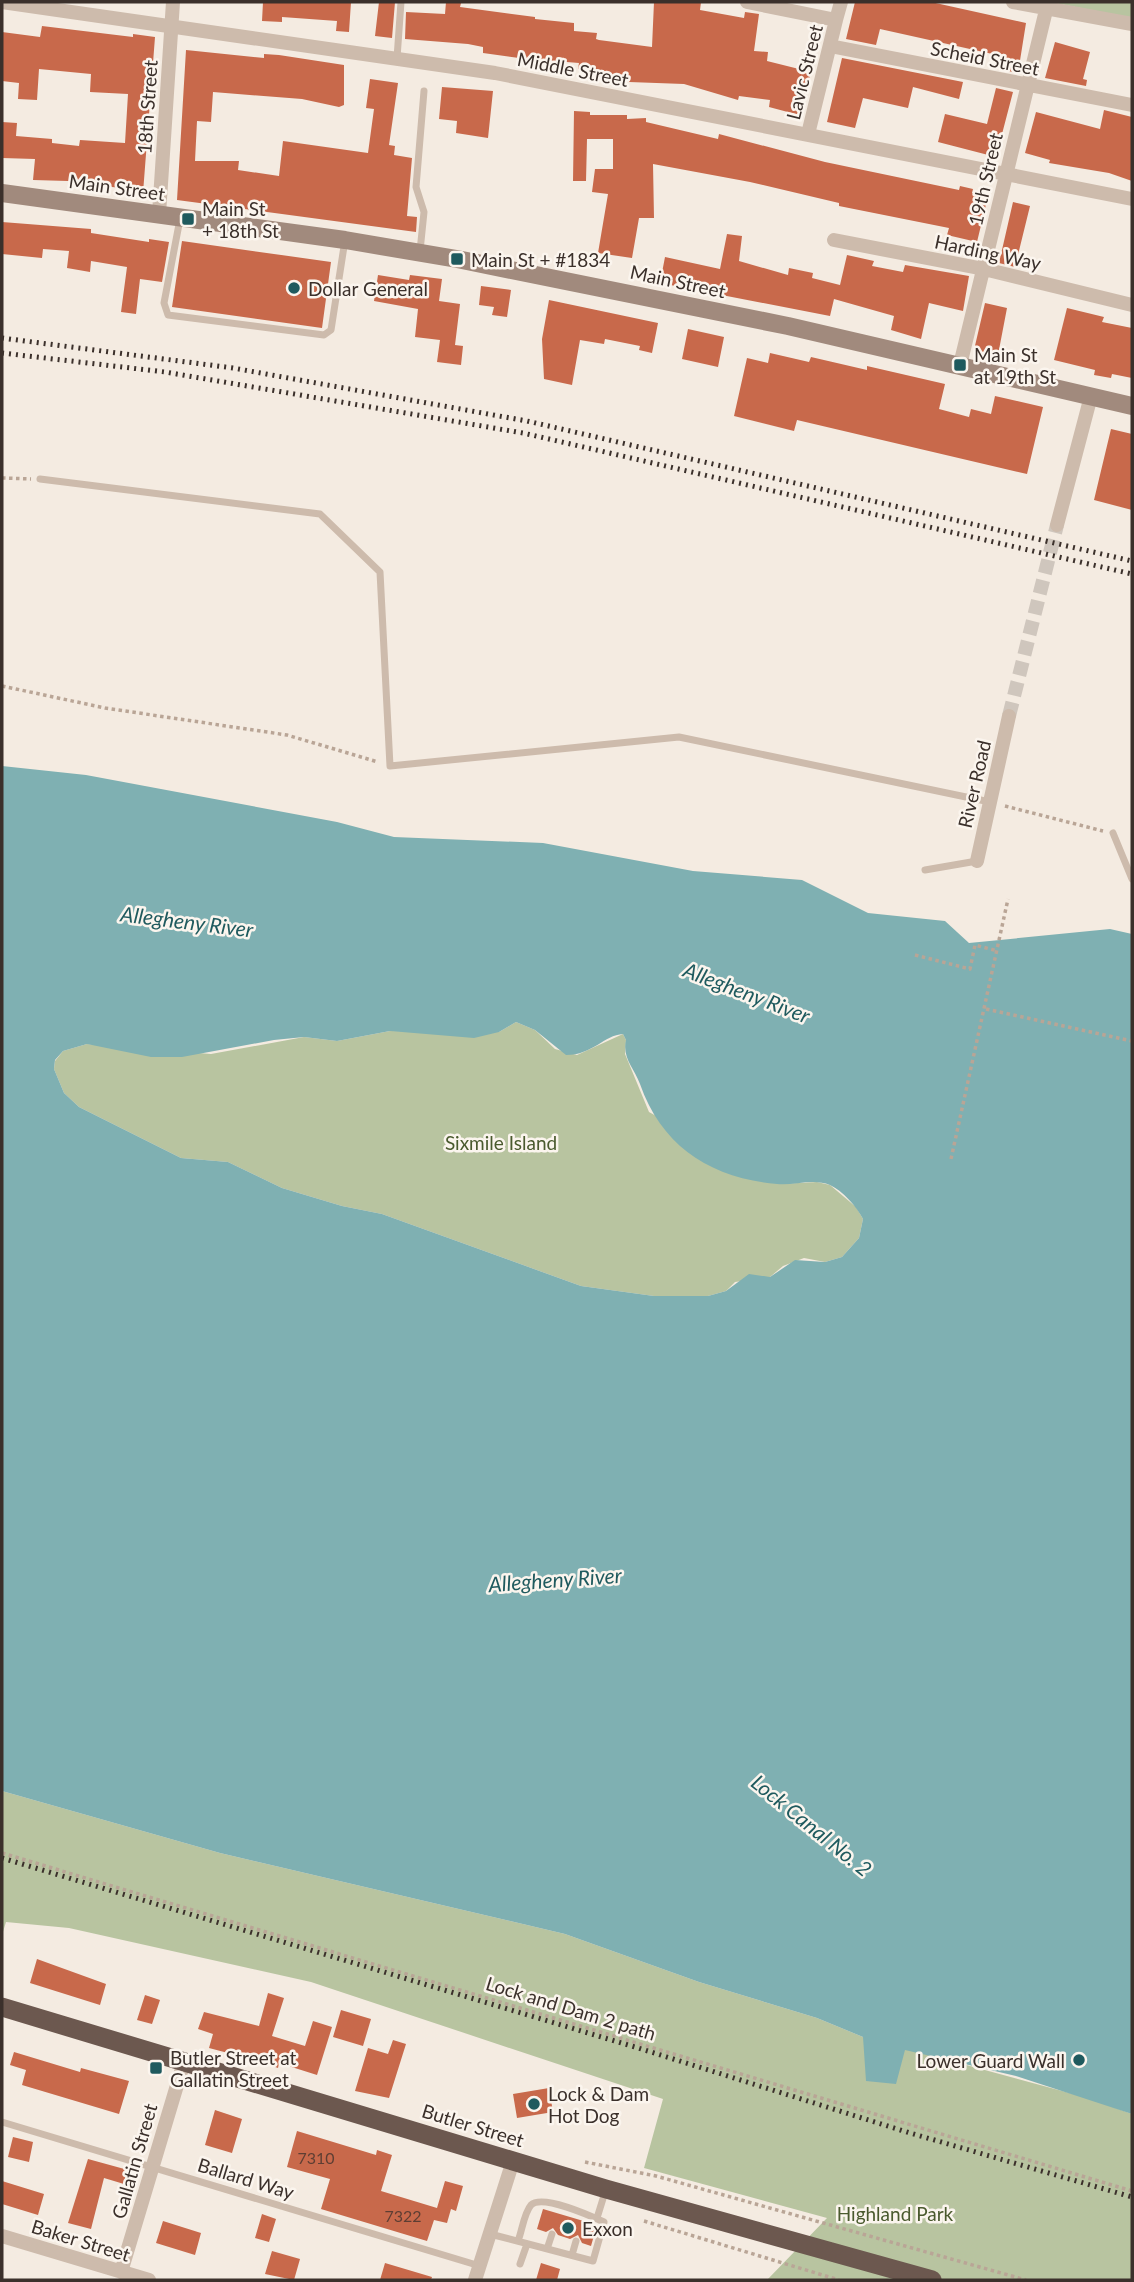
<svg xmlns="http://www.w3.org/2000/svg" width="1134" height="2282" viewBox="0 0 1134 2282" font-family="Lato,sans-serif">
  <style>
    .green { fill: #b8c4a0 }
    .water { fill: #7fb0b2; fill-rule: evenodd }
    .building { fill: #c8694b }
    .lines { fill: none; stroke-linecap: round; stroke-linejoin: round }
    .minor-tunnel { stroke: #cfc6bd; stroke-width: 14; stroke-dasharray: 14 7; stroke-linecap: butt }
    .path { stroke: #b9a596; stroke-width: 3.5; stroke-dasharray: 3.5 3.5; stroke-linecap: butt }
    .service { stroke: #cdbbac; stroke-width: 7 }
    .minor { stroke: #cdbbac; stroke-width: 14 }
    .secondary { stroke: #a18a7d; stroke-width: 18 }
    .trunk { stroke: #6c584f; stroke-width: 19 }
    .rail { stroke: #3b302b; stroke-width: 5; stroke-dasharray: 2 5; stroke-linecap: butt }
    .poi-dot { fill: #1f5a5e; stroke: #fbf5ee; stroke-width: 2.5 }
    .labels { text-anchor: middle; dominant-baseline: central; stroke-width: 5; stroke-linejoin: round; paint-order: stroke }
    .number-label { font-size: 16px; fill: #5e3e33 }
    .street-label { font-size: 19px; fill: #3b302b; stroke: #fbf5ee }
    .poi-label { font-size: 19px; fill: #3b302b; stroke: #fbf5ee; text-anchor: start }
    .park-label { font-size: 19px; fill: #4a5a2e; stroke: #fbf5ee }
    .water-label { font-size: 21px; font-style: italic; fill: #1f5a5e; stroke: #fbf5ee }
  </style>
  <rect width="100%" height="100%" fill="#f4ebe1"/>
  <path class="green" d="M 1132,2 L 1132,18 L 1055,3 L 1056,2 Z
    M 516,1022 L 535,1030 L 555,1049 L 577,1055 L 623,1034 L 626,1040 L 625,1054 L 649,1112 L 779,1184 L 817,1182 L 830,1185 L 856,1207 L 863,1219 L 859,1238 L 842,1257 L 825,1262 L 804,1258 L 783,1266 L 770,1277 L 735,1282 L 726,1291 L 708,1296 L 654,1296 L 581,1286 L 382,1214 L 342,1206 L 282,1188 L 228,1162 L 181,1158 L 79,1107 L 64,1093 L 54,1069 L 55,1061 L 63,1051 L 87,1044 L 211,1054 L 304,1037 L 337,1041 L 390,1031 L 499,1032 Z
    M 2,1791 L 220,1853 L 565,1934 L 699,1982 L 817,2018 L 863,2037 L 1088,2098 L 1132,2114 L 1132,2280 L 767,2280 L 827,2218 L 644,2168 L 663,2099 L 311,1982 L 69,1928 L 6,1922 L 2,1935 Z"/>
  <path class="water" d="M 2,766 L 86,775 L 337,822 L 394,837 L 543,843 L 693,871 L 802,880 L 868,913 L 945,921 L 969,943 L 1110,929 L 1132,934 L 1132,2114 L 1016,2076 L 905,2050 L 896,2084 L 866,2081 L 863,2037 L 817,2018 L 699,1982 L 565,1934 L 220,1853 L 2,1791 ZM 516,1022 L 535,1030 L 566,1055 C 593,1055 604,1035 623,1034 L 626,1040 C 622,1058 634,1068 640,1084 C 662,1147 711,1178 777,1184 C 793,1186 813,1178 830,1185 C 843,1191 856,1206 863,1219 L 859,1238 L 842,1257 L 825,1262 L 795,1260 L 770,1277 L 749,1274 L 726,1291 L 708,1296 L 654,1296 L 581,1286 L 382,1214 L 342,1206 L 282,1188 L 228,1162 L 181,1158 L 79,1107 L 64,1093 L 54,1069 L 55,1060 L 63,1051 L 87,1044 L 151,1057 L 182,1057 L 274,1040 L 304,1037 L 337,1041 L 390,1031 L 474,1038 L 499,1032 Z"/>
  <path class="building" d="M 263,2 L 351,2 L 349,32 L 336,31 L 337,21 L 282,17 L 282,22 L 262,21 Z
    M 379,2 L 395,2 L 392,38 L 375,36 Z
    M 446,2 L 461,3 L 460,7 L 535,17 L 535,19 L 574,23 L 574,31 L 597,33 L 596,39 L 599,40 L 652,47 L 654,2 L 701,2 L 700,10 L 744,18 L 745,12 L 759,14 L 754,51 L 768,52 L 767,61 L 811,72 L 799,115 L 769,107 L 770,100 L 739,96 L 738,100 L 684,84 L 629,82 L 630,79 L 578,69 L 579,63 L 519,58 L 483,53 L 483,47 L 468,44 L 405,39 L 406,12 L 445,14 Z
    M 855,2 L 931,2 L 1026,23 L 1018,73 L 1003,70 L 1006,57 L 880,29 L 876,45 L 846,39 Z
    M 42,26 L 133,37 L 133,34 L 155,37 L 143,193 L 122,191 L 122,188 L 102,186 L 103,182 L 33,180 L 35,159 L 2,158 L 2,122 L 17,123 L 16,136 L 52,139 L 52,143 L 79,146 L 80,140 L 125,143 L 128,94 L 90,92 L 91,74 L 39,69 L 37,100 L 18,99 L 19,83 L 2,81 L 2,32 L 40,37 Z
    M 1055,42 L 1090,52 L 1083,79 L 1087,80 L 1086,86 L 1045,78 Z
    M 186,50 L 264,58 L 264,54 L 279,55 L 344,65 L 344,105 L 339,107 L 302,99 L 213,92 L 211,122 L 197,121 L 195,161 L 239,161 L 238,170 L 279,176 L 283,141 L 368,153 L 374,109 L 366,108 L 370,79 L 398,83 L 389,145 L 395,146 L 394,155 L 412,158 L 407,216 L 417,217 L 416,232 L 177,200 Z
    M 842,58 L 963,82 L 959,99 L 913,87 L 908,108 L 863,98 L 855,128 L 827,122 Z
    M 442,87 L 493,91 L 488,138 L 456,133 L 457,121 L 439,119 Z
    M 996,88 L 1013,92 L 996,157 L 938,142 L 945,114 L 987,124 Z
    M 1104,110 L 1132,117 L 1132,181 L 1109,173 L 1049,163 L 1050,160 L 1025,153 L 1036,112 L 1100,129 Z
    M 574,111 L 590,112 L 590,115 L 627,115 L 627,119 L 646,118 L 646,122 L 718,139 L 719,134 L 825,162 L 959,190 L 960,186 L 973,189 L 972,193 L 988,196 L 977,242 L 947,235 L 949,228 L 839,206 L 839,203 L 750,182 L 653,164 L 654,218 L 639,218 L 632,258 L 598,253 L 608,194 L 592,192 L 595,169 L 613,169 L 613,139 L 587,139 L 586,181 L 573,181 Z
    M 1013,202 L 1030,206 L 1015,267 L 999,263 Z
    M 2,222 L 91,229 L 91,233 L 149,242 L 149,239 L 169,242 L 162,282 L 140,279 L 136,314 L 121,312 L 127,267 L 91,261 L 90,272 L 67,268 L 69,251 L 43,249 L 42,258 L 2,254 Z
    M 727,234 L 742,236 L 739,261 L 788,275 L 789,268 L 813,273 L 812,278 L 840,285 L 847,255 L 874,261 L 872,266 L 903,272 L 905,265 L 969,276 L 963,311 L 929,303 L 921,339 L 891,330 L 894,316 L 834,299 L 830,316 L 660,283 L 665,257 L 720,269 Z
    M 182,241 L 331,262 L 322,328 L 172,307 Z
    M 378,275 L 409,280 L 410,275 L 442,279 L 439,301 L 460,304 L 455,345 L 463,346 L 461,365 L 437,362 L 440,340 L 415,337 L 418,309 L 374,301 Z
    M 481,286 L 511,290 L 507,317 L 492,315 L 494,307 L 479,305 Z
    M 549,300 L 658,323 L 652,353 L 639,350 L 640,346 L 605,339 L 604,344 L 580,340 L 572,385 L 544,379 L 542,339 Z
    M 985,303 L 1007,308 L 998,355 L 974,350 Z
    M 1067,308 L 1104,317 L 1102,322 L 1132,328 L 1132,378 L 1112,374 L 1111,378 L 1094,375 L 1095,370 L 1054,360 Z
    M 688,329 L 724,337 L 718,367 L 682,359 Z
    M 770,353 L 809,362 L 811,357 L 867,370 L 867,366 L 945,384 L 939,409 L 969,417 L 971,409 L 991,414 L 995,396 L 1043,407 L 1027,474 L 797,420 L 794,431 L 734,416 L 747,358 L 768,363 Z
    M 1111,429 L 1132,434 L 1132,510 L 1094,500 Z
    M 37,1959 L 106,1984 L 100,2005 L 30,1983 Z
    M 268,1993 L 284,1998 L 272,2036 L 305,2046 L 313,2021 L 332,2027 L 317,2075 L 279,2063 L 278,2068 L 229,2050 L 228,2053 L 209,2048 L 213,2034 L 198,2029 L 204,2012 L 259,2026 Z
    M 145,1995 L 160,2000 L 152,2024 L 137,2020 Z
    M 341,2010 L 371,2019 L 363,2046 L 333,2037 Z
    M 393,2040 L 406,2044 L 389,2098 L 355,2091 L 368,2048 L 388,2054 Z
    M 14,2052 L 80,2072 L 81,2068 L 129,2081 L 119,2114 L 22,2085 L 26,2070 L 10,2065 Z
    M 549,2088 L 553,2112 L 517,2118 L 513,2094 Z
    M 215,2110 L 242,2119 L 232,2153 L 205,2145 Z
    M 297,2131 L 376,2155 L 377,2150 L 392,2155 L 381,2191 L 437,2208 L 445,2181 L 463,2186 L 456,2211 L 451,2209 L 447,2223 L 434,2220 L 427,2241 L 321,2209 L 330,2179 L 287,2167 Z
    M 13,2137 L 33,2142 L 29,2162 L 8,2157 Z
    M 88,2159 L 128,2170 L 124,2184 L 104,2178 L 91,2229 L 68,2223 Z
    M 2,2181 L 44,2194 L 38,2215 L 2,2204 Z
    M 543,2209 L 597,2225 L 591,2246 L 582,2243 L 578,2235 L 570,2239 L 558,2235 L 553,2228 L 546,2232 L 537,2229 Z
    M 262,2214 L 276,2219 L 269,2242 L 255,2238 Z
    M 163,2221 L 201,2233 L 195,2255 L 156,2243 Z
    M 272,2251 L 300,2259 L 294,2280 L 265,2274 Z
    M 385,2263 L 432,2277 L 431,2280 L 380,2280 Z
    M 541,2263 L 560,2269 L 557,2280 L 536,2280 Z"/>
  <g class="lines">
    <path class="minor-tunnel" d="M 1009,716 L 1057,525"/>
    <path class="path" d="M 2,478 L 31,479
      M 2,686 L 105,708 L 287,735 L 378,762
      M 1005,806 L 1103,831
      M 915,955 L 970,969 L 975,945 L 998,951
      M 986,1009 L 1132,1041
      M 951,1159 L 1008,899
      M 2,1853 L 1132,2191
      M 585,2162 L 656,2176 L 1026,2280
      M 644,2221 L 839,2280"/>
    <path class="service" d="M 397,58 L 401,2
      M 180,219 L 164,303 L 168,315 L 324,335 L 331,330 L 345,240
      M 420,251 L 424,212 L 416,187 L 424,91
      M 40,479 L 320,514 L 380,572 L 390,766 L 679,737 L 990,802
      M 1113,833 L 1132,879
      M 925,870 L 977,861
      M 2,2122 L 480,2266
      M 597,2218 L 606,2189
      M 490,2234 L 593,2261 L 604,2222 C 591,2216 542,2194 531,2205 C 524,2213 522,2231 518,2241
      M 547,2249 L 552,2234
      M 572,2255 L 576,2241
      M 520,2264 L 527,2244"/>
    <path class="minor" d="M 2,2 L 495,73 L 1132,199
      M 747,2 L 836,20 L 841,2
      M 1013,2 L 1132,24
      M 830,46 L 1132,105
      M 808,134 L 836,20
      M 159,214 L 173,2
      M 834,240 L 984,269 L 1132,305
      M 960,365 L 1048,2
      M 1057,525 L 1091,396
      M 977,861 L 1009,716
      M 2,2236 L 149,2280
      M 121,2272 L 184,2062
      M 475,2280 L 513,2161"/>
    <path class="secondary" d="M 2,193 L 345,240 L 457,259 L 788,326 L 1132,406"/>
    <path class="trunk" d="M 2,2007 L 606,2189 L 932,2280"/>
    <path class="rail" d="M 2,338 L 233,368 L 527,421 L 1132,561
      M 2,353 L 165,372 L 523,433 L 1132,574
      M 2,1858 L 635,2047 L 910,2133 L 1132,2197"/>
  </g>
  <g class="poi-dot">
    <rect x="181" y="212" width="14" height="14" rx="3.5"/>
    <rect x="450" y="252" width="14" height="14" rx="3.5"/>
    <circle cx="294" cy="288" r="7"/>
    <rect x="953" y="358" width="14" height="14" rx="3.5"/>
    <circle cx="1079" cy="2060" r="7"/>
    <rect x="149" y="2061" width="14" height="14" rx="3.5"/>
    <circle cx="534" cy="2104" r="7"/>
    <circle cx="568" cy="2228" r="7"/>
  </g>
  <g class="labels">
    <g class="number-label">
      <text x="316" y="2157">7310</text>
      <text x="403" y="2215">7322</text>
    </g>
    <g class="street-label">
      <text transform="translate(985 58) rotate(11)">Scheid Street</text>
      <text transform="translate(573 69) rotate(11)">Middle Street</text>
      <text transform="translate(804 72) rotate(-76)">Lavic Street</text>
      <text transform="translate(147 107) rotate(-86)">18th Street</text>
      <text transform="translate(985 179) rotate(-77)">19th Street</text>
      <text transform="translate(117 187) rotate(8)">Main Street</text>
      <text transform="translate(988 252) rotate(12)">Harding Way</text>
      <text transform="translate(678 281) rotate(12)">Main Street</text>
      <text transform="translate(974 784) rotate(-77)">River Road</text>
      <text transform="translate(571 2008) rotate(17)">Lock and Dam 2 path</text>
      <text transform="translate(473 2125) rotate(17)">Butler Street</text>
      <text transform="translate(134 2161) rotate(-74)">Gallatin Street</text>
      <text transform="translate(246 2178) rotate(17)">Ballard Way</text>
      <text transform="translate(81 2240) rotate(17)">Baker Street</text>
    </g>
    <g class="poi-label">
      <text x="202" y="208">Main St<tspan x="202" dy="22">+ 18th St</tspan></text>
      <text x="471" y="259">Main St + #1834</text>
      <text x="308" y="288">Dollar General</text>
      <text x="974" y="354">Main St<tspan x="974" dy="22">at 19th St</tspan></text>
      <text x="170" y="2057">Butler Street at<tspan x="170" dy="22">Gallatin Street</tspan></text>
      <text x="1065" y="2060" text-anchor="end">Lower Guard Wall</text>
      <text x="548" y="2093">Lock &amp; Dam<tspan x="548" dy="22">Hot Dog</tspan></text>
      <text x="582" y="2228">Exxon</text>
    </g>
    <g class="park-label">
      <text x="501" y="1142">Sixmile Island</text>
      <text x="895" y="2213">Highland Park</text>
    </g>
    <g class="water-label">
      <text transform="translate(187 921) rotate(7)">Allegheny River</text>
      <text transform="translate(747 992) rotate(21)">Allegheny River</text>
      <text transform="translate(555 1579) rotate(-4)">Allegheny River</text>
      <text transform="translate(812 1825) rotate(39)">Lock Canal No. 2</text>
    </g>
  </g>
  <rect width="1134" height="2282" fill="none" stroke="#3b302b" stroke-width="7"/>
</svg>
